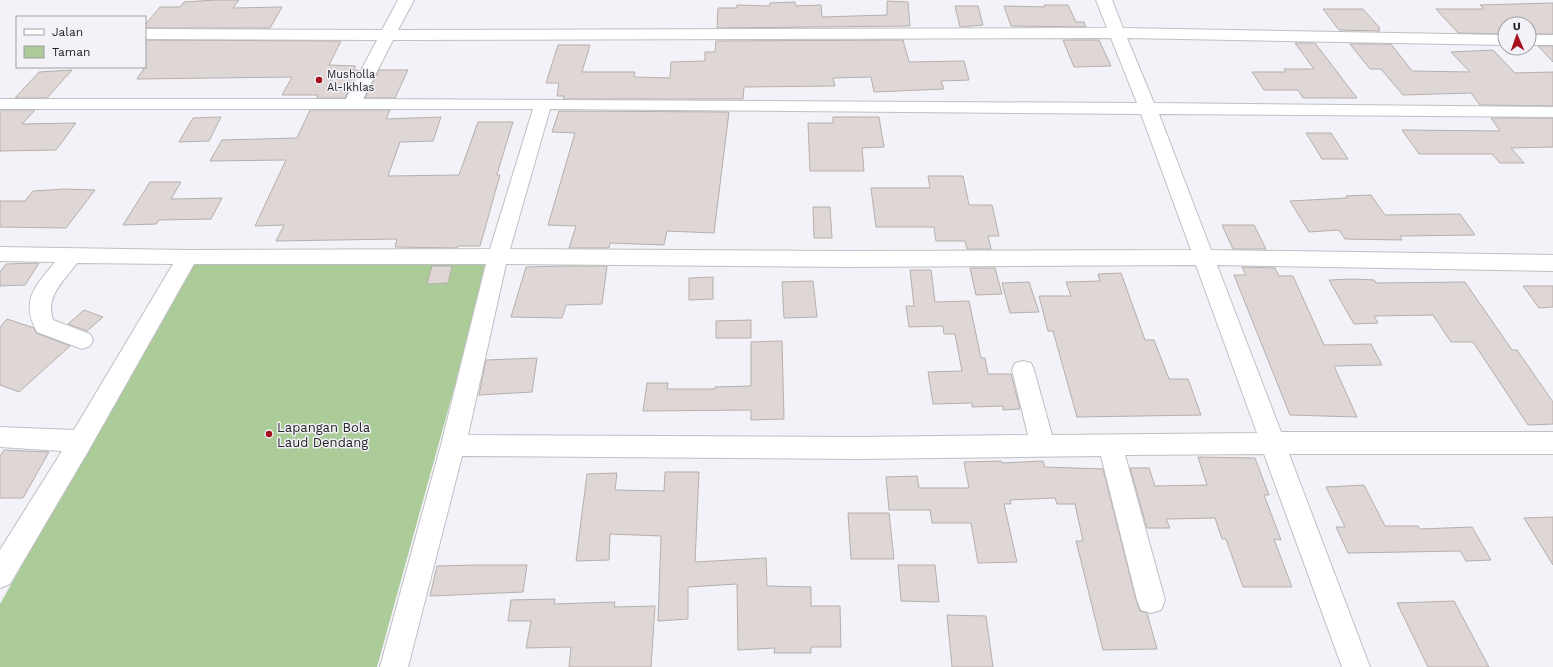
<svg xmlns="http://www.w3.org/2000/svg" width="1553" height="667" viewBox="0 0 1553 667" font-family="'Work Sans',sans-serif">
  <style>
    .green { fill: #abcb98 }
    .building { fill: #dfd7d6; stroke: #b5afad }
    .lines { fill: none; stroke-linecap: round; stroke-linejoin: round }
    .minor-casing { stroke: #bfbfc5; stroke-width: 2 }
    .minor { fill: #fff; fill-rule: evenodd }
    .poi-dot { fill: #a6101c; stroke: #f2f2f8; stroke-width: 1.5 }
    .labels { text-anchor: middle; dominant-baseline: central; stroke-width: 3; stroke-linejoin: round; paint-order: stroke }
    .far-poi-label { font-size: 11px; fill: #242426; stroke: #f2f2f8; text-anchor: start }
    .poi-label { font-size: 13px; fill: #242426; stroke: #f2f2f8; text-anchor: start }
  </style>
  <rect width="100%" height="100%" fill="#f2f2f8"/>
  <path class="green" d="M 489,262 L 377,667 L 0,667 L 0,604 L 193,264 Z"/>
  <path class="building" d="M 216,0 L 239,0 L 233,8 L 282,7 L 270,28 L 145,28 L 145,25 L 160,7 L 180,7 L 184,2 Z
    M 887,1 L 908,2 L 910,26 L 717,28 L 718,8 L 737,8 L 737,5 L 770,6 L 770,3 L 795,2 L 796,6 L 821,5 L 822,17 L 887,15 Z
    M 1553,3 L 1553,34 L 1529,34 L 1529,24 L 1505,24 L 1505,34 L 1458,33 L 1436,9 L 1484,9 L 1480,5 Z
    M 1044,5 L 1068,5 L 1076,22 L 1084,22 L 1086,27 L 1011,26 L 1004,6 L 1045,7 Z
    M 955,6 L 978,6 L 983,25 L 960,27 Z
    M 1323,9 L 1363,9 L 1380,28 L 1378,28 L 1380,31 L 1339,30 Z
    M 145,40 L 341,41 L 329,65 L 356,66 L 353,70 L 359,70 L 345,98 L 317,98 L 318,95 L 282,95 L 292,77 L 137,79 L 145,67 Z
    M 903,40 L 909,62 L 964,61 L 969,80 L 941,81 L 944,89 L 874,92 L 871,77 L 833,78 L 835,86 L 744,87 L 743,99 L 563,99 L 564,96 L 557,96 L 559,83 L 546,83 L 558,45 L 590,45 L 582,72 L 635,72 L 634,77 L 670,78 L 671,62 L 705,61 L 705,52 L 715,52 L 716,41 Z
    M 1063,40 L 1099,40 L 1111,66 L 1074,67 Z
    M 1295,43 L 1315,43 L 1357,98 L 1303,98 L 1298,90 L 1264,90 L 1252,72 L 1286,72 L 1284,69 L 1314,69 Z
    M 1350,44 L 1391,44 L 1412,71 L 1470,72 L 1451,52 L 1493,50 L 1515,73 L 1553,72 L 1553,106 L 1480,105 L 1471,93 L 1403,95 L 1381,69 L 1370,69 Z
    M 1538,46 L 1553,46 L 1553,62 Z
    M 72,70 L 47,98 L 15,98 L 39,72 Z
    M 379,70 L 408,70 L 395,98 L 365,98 Z
    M 2,110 L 35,110 L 22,124 L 76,123 L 56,150 L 0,151 L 0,113 Z
    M 310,110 L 390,110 L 386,119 L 441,117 L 433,141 L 400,142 L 388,176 L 459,175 L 478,122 L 513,122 L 501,161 L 497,175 L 500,175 L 480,246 L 458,246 L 457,248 L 395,247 L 397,239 L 276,241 L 284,225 L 255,226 L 286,160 L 210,161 L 222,140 L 297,138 Z
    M 559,111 L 729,112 L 714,233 L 667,231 L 664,245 L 610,243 L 609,248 L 569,248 L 576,226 L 548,225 L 575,133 L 552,132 Z
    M 221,117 L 209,141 L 179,142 L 193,118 Z
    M 833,117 L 879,117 L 884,147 L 862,148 L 864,171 L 810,171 L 808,123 L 833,123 Z
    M 1491,118 L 1553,118 L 1553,147 L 1511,148 L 1524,163 L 1500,163 L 1492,154 L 1419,154 L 1402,130 L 1500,131 Z
    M 1306,133 L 1331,133 L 1348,159 L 1322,159 Z
    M 928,176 L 963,176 L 969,205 L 992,205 L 999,236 L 988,236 L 991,249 L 967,249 L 965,241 L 936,241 L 934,227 L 876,227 L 871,188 L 930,188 Z
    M 150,182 L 181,182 L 171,199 L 222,198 L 211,219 L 159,220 L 156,224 L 123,225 Z
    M 65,189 L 95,190 L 66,228 L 0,227 L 0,201 L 25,201 L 33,191 Z
    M 1371,195 L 1385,215 L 1460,214 L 1475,235 L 1400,236 L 1402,240 L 1345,239 L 1339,230 L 1309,232 L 1290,201 L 1347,198 L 1346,196 Z
    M 813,207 L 830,207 L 832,238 L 814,238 Z
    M 1222,225 L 1254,225 L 1266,249 L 1233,249 Z
    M 39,263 L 25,285 L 0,286 L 0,272 L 6,264 Z
    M 432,266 L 452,266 L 448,283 L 427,284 Z
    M 564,266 L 607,266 L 602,304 L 566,305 L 562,318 L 511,317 L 526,267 Z
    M 1242,267 L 1275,268 L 1279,276 L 1293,276 L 1324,345 L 1371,344 L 1382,365 L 1334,366 L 1357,417 L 1290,415 L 1234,275 L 1246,275 Z
    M 970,268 L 995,268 L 1002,294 L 976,295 Z
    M 910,270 L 931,270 L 935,302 L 969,301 L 981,358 L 985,358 L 988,374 L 1011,374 L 1020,409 L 1003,410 L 1003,406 L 972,407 L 972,403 L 933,404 L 928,372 L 962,371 L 955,334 L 944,334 L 943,326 L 909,327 L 906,306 L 914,306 Z
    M 1121,273 L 1145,340 L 1154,340 L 1169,379 L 1188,379 L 1201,415 L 1077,417 L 1053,331 L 1048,331 L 1039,296 L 1071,296 L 1066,282 L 1100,281 L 1098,274 Z
    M 713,277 L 713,299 L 689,300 L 689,278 Z
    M 1352,279 L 1374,280 L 1376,283 L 1465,282 L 1512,350 L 1517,350 L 1553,402 L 1553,424 L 1528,425 L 1473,342 L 1451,342 L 1433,315 L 1374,316 L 1378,323 L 1354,324 L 1329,280 Z
    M 813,281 L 817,317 L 784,318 L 782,282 Z
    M 1029,282 L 1039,312 L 1010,313 L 1002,283 Z
    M 1523,286 L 1553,286 L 1553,307 L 1539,308 Z
    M 84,310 L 103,317 L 87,331 L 68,324 Z
    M 7,319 L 34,328 L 36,333 L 70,346 L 19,392 L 0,385 L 0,327 Z
    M 751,320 L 751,338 L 716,338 L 716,321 Z
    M 782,341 L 784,419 L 751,420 L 751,410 L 643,411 L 647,383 L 668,383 L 667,389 L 715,389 L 715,387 L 751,386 L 751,342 Z
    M 537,358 L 532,392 L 479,395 L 486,360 Z
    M 4,450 L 49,452 L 23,498 L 0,498 L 0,456 Z
    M 1198,457 L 1255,458 L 1269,495 L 1264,495 L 1281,540 L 1274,539 L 1292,587 L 1243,587 L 1226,539 L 1222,539 L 1215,518 L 1166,519 L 1170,528 L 1147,528 L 1130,468 L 1149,468 L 1155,486 L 1207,485 Z
    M 1001,461 L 1002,463 L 1043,461 L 1045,467 L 1103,469 L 1136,600 L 1140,611 L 1147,613 L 1157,649 L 1103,650 L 1076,541 L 1083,541 L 1075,504 L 1057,504 L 1055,498 L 1010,500 L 1011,504 L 1004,504 L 1017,562 L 978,563 L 971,523 L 932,523 L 930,510 L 889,510 L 886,477 L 917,476 L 919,488 L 969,488 L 964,462 Z
    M 665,472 L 699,472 L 695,562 L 766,558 L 767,586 L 811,587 L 811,606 L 840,606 L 841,647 L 811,647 L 811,653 L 774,653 L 775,648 L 738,650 L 737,584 L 688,587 L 688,619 L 658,621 L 661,536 L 610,534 L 609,560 L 576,561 L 587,474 L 617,473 L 615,490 L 664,491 Z
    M 1364,485 L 1385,526 L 1418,526 L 1420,529 L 1472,527 L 1491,560 L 1466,561 L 1460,551 L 1348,553 L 1336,527 L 1345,527 L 1326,487 Z
    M 848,513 L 889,513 L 894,559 L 851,559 Z
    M 1553,517 L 1553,565 L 1524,518 Z
    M 475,565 L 527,565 L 523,592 L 430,596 L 437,566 Z
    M 898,565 L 935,565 L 939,602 L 901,601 Z
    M 555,599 L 554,604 L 615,602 L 614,607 L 655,606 L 651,667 L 569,667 L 571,647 L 526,648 L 531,621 L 508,621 L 511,600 Z
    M 1454,601 L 1489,667 L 1428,667 L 1397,603 Z
    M 947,615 L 986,616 L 993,667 L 952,667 Z"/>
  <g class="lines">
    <defs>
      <path id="minor" d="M 398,0 L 414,0 L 398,30 L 1107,28 L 1096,0 L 1112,0 L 1123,28 L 1505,35 L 1505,45 L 1127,38 L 1154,103 L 1553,107 L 1553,117 L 1159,114 L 1211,250 L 1553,255 L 1553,271 L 1217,265 L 1281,432 L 1553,432 L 1553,454 L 1289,454 L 1370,667 L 1342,667 L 1264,454 L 1125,455 L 1165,600 L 1161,610 L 1151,613 L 1141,610 L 1137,600 L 1101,456 L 860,459 L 462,456 L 408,667 L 380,667 L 441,445 L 486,264 L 194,264 L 90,448 L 10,584 L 0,588 L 0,550 L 62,451 L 0,447 L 0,427 L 74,430 L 173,264 L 77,263 C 64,281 45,296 53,320 L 90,334 L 93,340 L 90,346 L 82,349 L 37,332 C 20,300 35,287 55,262 L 0,261 L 0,247 L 188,250 L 490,249 L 533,109 L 0,109 L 0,99 L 346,99 L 377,40 L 145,39 L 145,29 L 382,30 ZM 1111,38 L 1137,103 L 363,99 L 393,40 ZM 550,109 L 1141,114 L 1191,250 L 847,251 L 510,249 ZM 506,264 L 847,267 L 1196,265 L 1257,433 L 1052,435 L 1034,370 L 1031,363 L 1023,361 L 1015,363 L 1012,370 L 1028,435 L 860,437 L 468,435 Z
        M 1529,35 L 1553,35 L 1553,45 L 1529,45 Z"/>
    </defs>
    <use href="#minor" class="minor-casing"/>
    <use href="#minor" class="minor"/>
  </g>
  <g class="poi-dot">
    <circle cx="319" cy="80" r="4"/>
    <circle cx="269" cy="434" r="4"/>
  </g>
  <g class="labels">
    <g class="far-poi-label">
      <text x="327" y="74">Musholla<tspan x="327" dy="13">Al-Ikhlas</tspan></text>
    </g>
    <g class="poi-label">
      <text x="277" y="427">Lapangan Bola<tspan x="277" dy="15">Laud Dendang</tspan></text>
    </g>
  </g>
  <rect x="16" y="16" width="130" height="52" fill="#f2f2f8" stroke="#a0a0a4"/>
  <rect x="24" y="29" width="20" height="6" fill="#ffffff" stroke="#a0a0a4"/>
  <text x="52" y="36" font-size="12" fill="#242426">Jalan</text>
  <rect x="24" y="46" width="20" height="12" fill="#abcb98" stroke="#a0a0a4"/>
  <text x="52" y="56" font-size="12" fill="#242426">Taman</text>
  <g transform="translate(1517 36) rotate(358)"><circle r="19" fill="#f2f2f8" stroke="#a0a0a4"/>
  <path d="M0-3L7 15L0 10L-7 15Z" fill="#a6101c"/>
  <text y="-6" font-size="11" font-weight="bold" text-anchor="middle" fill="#242426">U</text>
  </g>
</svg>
